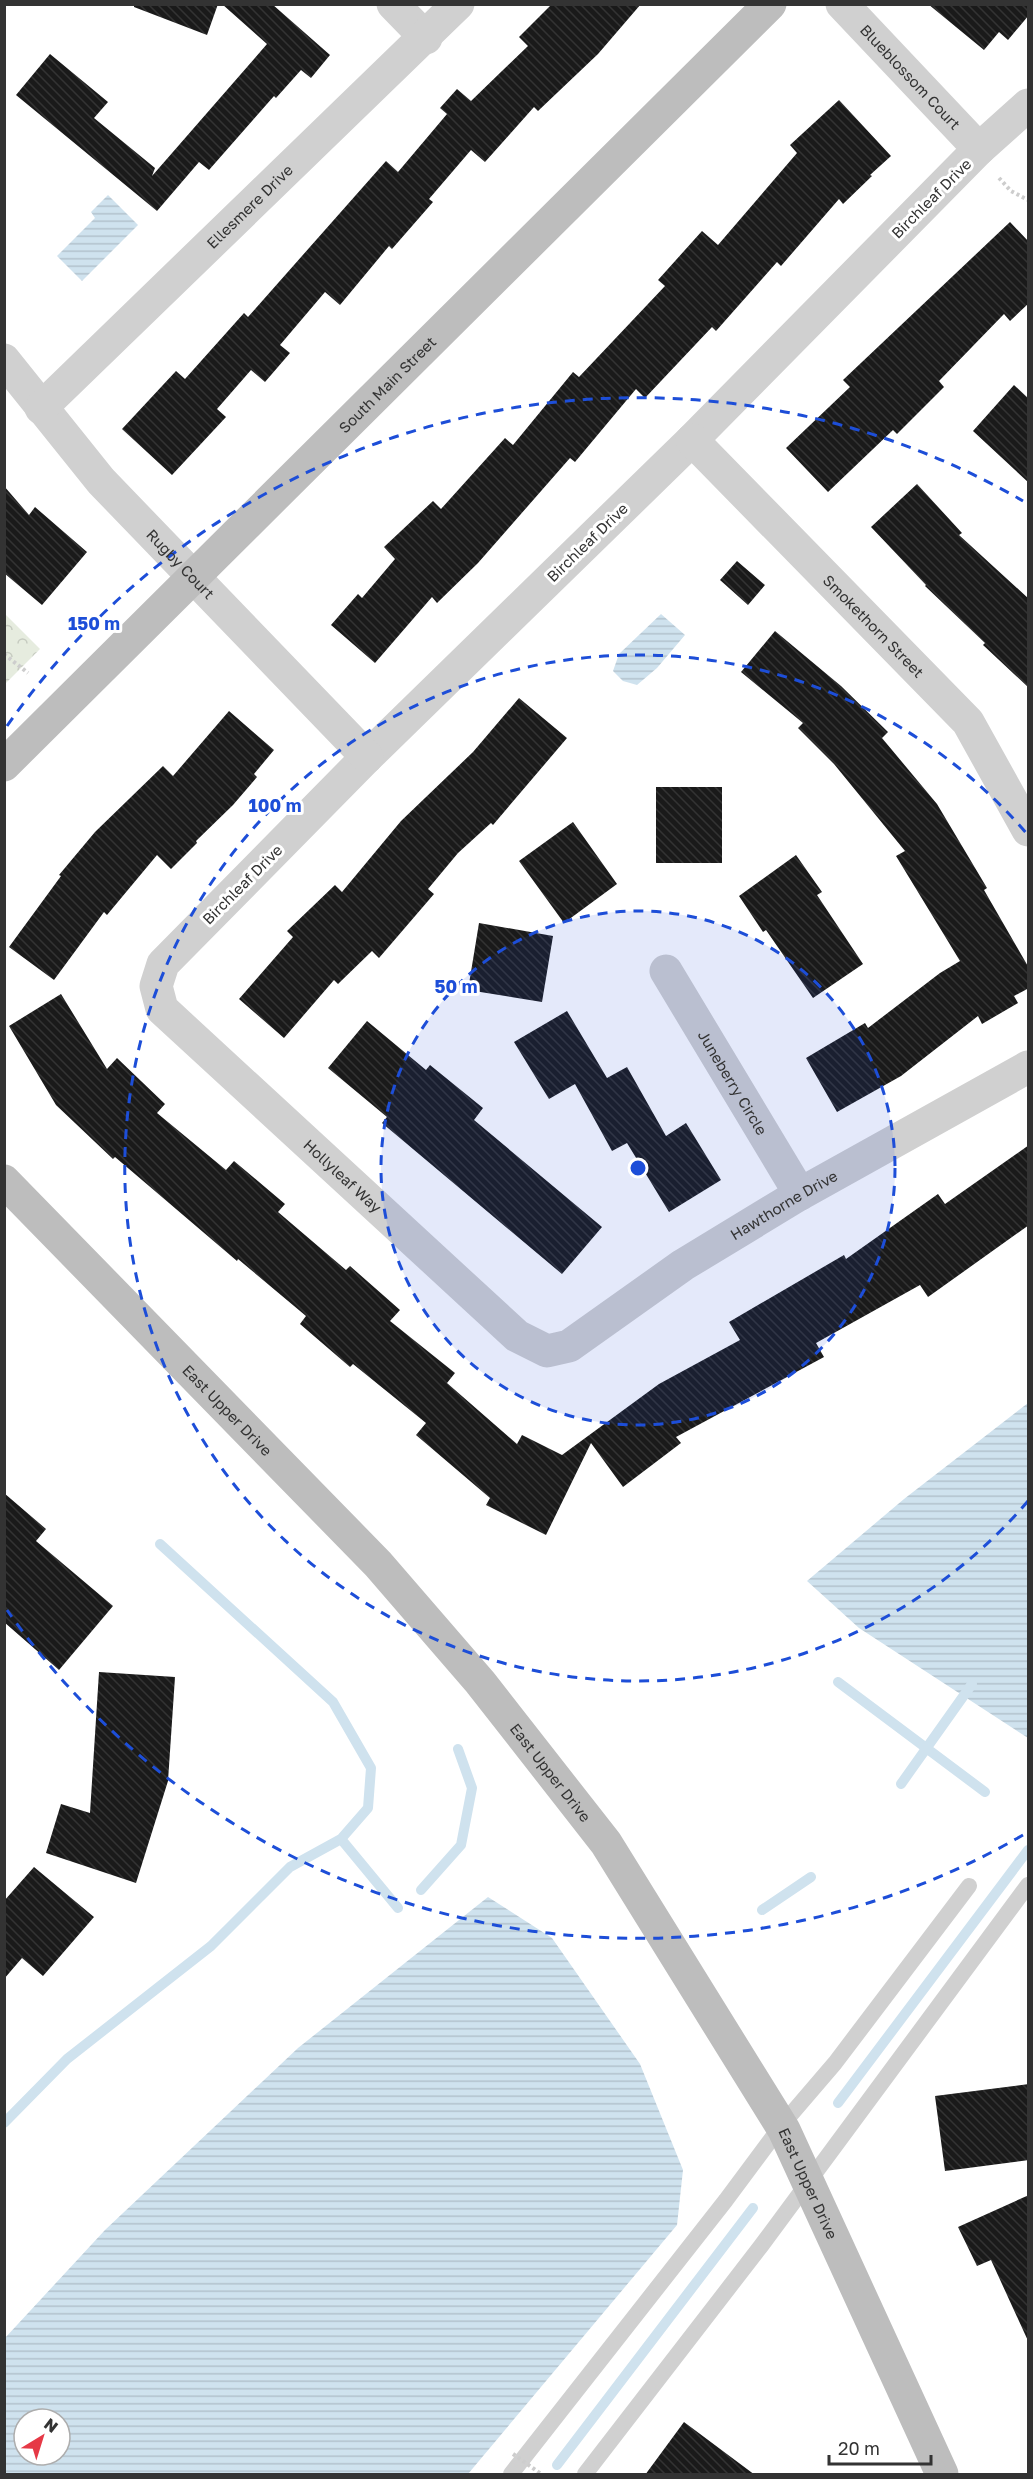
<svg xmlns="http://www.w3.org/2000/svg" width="1033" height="2479" viewBox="0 0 1033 2479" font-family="'Golos Text',sans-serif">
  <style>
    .forest { fill: url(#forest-crowns) }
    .water { fill: url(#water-rules); fill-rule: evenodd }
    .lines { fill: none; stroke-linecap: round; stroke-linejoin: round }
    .stream { stroke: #cfe2ee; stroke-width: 10 }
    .building { fill: url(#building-back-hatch) }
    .path { stroke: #cdcdcd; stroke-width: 4; stroke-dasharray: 3 3; stroke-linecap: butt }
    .service { stroke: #d0d0d0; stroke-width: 16 }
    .minor { stroke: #d0d0d0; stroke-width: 33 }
    .secondary { stroke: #bdbdbd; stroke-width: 33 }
    .path-bridge { stroke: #cdcdcd; stroke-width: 4; stroke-dasharray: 3 3; stroke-linecap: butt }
    .ring { fill: none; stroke: #1d4ed8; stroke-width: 3; stroke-dasharray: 10 8 }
    .labels { text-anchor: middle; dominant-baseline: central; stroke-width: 6; stroke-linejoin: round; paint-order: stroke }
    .street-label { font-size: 15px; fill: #333; stroke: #fff }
    .centre { fill: #1d4ed8; stroke: #fff; stroke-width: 3 }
    .ring-label { font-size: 18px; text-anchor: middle; font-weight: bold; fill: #1d4ed8; stroke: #fff; stroke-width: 6; stroke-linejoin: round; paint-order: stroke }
  </style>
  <defs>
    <pattern id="forest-crowns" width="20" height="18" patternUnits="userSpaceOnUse" patternTransform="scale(1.5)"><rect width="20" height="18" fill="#e6ecdf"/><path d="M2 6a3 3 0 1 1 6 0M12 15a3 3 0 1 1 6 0" fill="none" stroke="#c6cbc0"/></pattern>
    <pattern id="water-rules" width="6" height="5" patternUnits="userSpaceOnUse" patternTransform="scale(1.5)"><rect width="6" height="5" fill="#cfe2ee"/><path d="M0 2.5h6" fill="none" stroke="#b2c2cd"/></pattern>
    <pattern id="building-back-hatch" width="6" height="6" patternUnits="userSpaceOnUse" patternTransform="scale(1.5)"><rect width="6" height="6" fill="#1a1a1a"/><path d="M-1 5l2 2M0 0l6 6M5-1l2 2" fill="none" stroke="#333"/></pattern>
  </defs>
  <rect width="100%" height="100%" fill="#fff"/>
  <path class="forest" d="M 5,614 L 40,649 L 5,684 Z"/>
  <path class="water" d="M 108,195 L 138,225 L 82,281 L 57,256 L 95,218 L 91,212 Z
    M 661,614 L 685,635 L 657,668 L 637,685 L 623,681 L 613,671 L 619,654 Z
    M 1028,1403 L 1028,1738 L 859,1628 L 807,1581 L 904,1499 Z
    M 488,1897 L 552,1938 L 640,2064 L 683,2170 L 677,2225 L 468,2474 L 5,2474 L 5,2338 L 105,2230 L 298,2048 ZM 24,2419 L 60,2419 L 60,2455 L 24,2455 Z"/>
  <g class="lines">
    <path class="stream" d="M 160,1544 L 333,1702 L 371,1768 L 368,1808 L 341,1839 L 398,1908
      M 838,1682 L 985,1792
      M 901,1784 L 972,1684
      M 421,1890 L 461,1845 L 472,1788 L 458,1749
      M 762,1910 L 811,1877
      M 838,2103 L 1028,1850
      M 4,2123 L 67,2059 L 211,1946 L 290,1867 L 341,1839
      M 557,2465 L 753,2208"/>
  </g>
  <path class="building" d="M 134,4 L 218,4 L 207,35 L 134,7 Z
    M 222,4 L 272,4 L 330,55 L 311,78 L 301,70 L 276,98 L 274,96 L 209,170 L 199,162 L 157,211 L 16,95 L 50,54 L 108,102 L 94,118 L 155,168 L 152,176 L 267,44 Z
    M 552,4 L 641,4 L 598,54 L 538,111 L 534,107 L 485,162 L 471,150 L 429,199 L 433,202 L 392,249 L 389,246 L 340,305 L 325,292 L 280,345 L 290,353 L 265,382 L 251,370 L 217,409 L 226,417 L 172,475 L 122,429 L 176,371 L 185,379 L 244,313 L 248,317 L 386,161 L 398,172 L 447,114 L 440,108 L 457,89 L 471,101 L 528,46 L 519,37 Z
    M 928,4 L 1029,4 L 1029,15 L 1008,40 L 999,32 L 984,50 Z
    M 839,100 L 891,156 L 870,175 L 872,176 L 843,204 L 839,199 L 781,266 L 777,262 L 716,331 L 712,327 L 645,398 L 636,389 L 575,462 L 570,458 L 478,563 L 437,603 L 432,597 L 375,663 L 331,625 L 358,594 L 362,598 L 395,559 L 384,547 L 433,501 L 441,509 L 505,438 L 513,445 L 573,372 L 579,377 L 665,286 L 658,280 L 702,231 L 718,245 L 797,153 L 790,145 Z
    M 1010,222 L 1029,242 L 1029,303 L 1010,321 L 1004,314 L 939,381 L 944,387 L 897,434 L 893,430 L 828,492 L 786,448 L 850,387 L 843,380 Z
    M 1014,385 L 1029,399 L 1029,483 L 973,431 Z
    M 917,484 L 962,533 L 959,535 L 1029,599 L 1029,688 L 983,645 L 985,643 L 925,586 L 926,585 L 871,527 Z
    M 4,486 L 29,515 L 35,507 L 87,552 L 42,605 L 4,573 Z
    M 737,561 L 765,585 L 748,605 L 720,580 Z
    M 775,631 L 841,686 L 888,732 L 882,738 L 937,804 L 987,888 L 984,890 L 1029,968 L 1029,988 L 1014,996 L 1018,1003 L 982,1024 L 978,1016 L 901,1076 L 837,1112 L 806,1058 L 865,1023 L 868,1028 L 940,973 L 960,961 L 896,856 L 905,851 L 834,764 L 798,728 L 803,723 L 741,672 Z
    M 519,698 L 567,738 L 493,825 L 491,823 L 458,853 L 428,889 L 434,894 L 379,958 L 372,951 L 338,984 L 334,980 L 284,1038 L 239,999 L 293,937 L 287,931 L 335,885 L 342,892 L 401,821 L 473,752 Z
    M 229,711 L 274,750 L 254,774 L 257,777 L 233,805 L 196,841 L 197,843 L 171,869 L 157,855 L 107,915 L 104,912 L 54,980 L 9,947 L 61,876 L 59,875 L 95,832 L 163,766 L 173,776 Z
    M 656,787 L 722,787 L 722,863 L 656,863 Z
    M 573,822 L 617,884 L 564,923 L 519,861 Z
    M 796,855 L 822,892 L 817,895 L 863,964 L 813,998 L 766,930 L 763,932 L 739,896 Z
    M 479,923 L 553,936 L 542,1002 L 468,990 Z
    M 61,994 L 107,1069 L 117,1058 L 165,1104 L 157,1113 L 226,1170 L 234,1161 L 285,1204 L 278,1212 L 346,1270 L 350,1266 L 400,1310 L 390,1321 L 455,1373 L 447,1383 L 517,1444 L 522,1435 L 562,1455 L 659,1384 L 740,1340 L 729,1322 L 844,1255 L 846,1259 L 938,1194 L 945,1204 L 1029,1145 L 1029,1225 L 928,1297 L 920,1285 L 816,1343 L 824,1357 L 676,1437 L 681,1443 L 623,1487 L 591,1443 L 546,1535 L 486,1505 L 490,1498 L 416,1435 L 426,1423 L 353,1364 L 350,1367 L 300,1324 L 306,1316 L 238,1259 L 237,1261 L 115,1157 L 113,1159 L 56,1105 L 9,1026 Z
    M 567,1011 L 607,1078 L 627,1067 L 666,1136 L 686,1123 L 721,1180 L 669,1212 L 627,1143 L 612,1151 L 575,1084 L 549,1099 L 514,1042 Z
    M 367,1021 L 426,1070 L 430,1065 L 483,1108 L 474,1120 L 602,1227 L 562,1274 L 382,1123 L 387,1117 L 328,1068 Z
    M 4,1493 L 46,1529 L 36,1541 L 113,1606 L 59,1670 L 4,1622 Z
    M 99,1672 L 175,1677 L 168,1781 L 136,1883 L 46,1853 L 61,1804 L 90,1813 Z
    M 34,1867 L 94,1917 L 43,1976 L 22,1958 L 4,1979 L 4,1901 Z
    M 1029,2084 L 1029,2160 L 945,2171 L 935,2096 Z
    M 1029,2195 L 1029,2343 L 991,2260 L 977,2266 L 958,2227 Z
    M 684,2422 L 755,2475 L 645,2475 Z"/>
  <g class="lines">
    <path class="path" d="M 999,178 L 1011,191 L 1028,200
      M 4,654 L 28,673"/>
    <path class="service" d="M 511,2474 L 726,2200 L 781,2126 L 835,2063 L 969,1886
      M 585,2474 L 761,2246 L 1028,1885"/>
    <g class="minor">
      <path d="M 393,4 L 426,38"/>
      <path id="s1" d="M 842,4 L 979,149"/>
      <path id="s2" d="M 1028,105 L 979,149 L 692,440 L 367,757 L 163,964 L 156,986 L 162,1009 L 517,1336 L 547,1351 L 569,1346 L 683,1265 L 800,1194 L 1028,1067"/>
      <path id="s3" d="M 4,360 L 101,481 L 367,757"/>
      <path id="s4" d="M 41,408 L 458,4"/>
      <path id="s5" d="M 692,440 L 968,722 L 1028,830"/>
      <path id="s6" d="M 666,971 L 800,1194"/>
    </g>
    <g class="secondary">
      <path id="s7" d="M 4,765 L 770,4"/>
      <path id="s8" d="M 4,1181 L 378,1564 L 480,1682 L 606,1843 L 784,2130 L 942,2474"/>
    </g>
    <path class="path-bridge" d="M 513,2454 L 541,2474"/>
  </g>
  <circle cx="638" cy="1168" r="257" fill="#1d4ed8" fill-opacity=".12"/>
  <g class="ring">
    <circle cx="638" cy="1168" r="257"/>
    <path d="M1028 1501A513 513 0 1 1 1028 835"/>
    <path d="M1023 1835A770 770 0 0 1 7 1610M7 726A770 770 0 0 1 1023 501"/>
  </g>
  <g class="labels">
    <g class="street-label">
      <text stroke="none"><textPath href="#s1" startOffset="100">Blueblossom Court</textPath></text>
      <text transform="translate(931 198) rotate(-45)">Birchleaf Drive</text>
      <text stroke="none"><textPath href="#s4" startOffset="290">Ellesmere Drive</textPath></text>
      <text stroke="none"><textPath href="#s7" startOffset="540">South Main Street</textPath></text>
      <text transform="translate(587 542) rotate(-44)">Birchleaf Drive</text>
      <text stroke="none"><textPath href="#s3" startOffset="270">Rugby Court</textPath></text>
      <text stroke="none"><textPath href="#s5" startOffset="260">Smokethorn Street</textPath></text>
      <text transform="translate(242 884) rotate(-45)">Birchleaf Drive</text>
      <text stroke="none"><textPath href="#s6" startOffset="130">Juneberry Circle</textPath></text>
      <text stroke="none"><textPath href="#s2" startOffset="1512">Hollyleaf Way</textPath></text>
      <text stroke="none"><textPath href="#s2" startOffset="2062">Hawthorne Drive</textPath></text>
      <text stroke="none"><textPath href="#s8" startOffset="320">East Upper Drive</textPath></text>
      <text stroke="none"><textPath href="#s8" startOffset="806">East Upper Drive</textPath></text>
      <text stroke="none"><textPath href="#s8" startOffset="1292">East Upper Drive</textPath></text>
    </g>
  </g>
  <circle cx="638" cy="1168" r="9" class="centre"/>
  <g class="ring-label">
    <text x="94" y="630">150 m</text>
    <text x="275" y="812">100 m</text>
    <text x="456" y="993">50 m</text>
  </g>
  <rect width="1033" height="2479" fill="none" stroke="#333333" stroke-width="12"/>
  <g transform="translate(42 2437) rotate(38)"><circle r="28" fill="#ffffff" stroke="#adadad" stroke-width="1.5"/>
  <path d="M0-4.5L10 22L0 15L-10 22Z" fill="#e63946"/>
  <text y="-9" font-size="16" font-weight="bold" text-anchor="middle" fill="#333333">N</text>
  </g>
  <path d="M829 2455v9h102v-9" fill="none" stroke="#333333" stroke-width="3"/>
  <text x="838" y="2455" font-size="18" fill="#333333" stroke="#ffffff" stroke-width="4.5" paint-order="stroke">20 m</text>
</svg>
